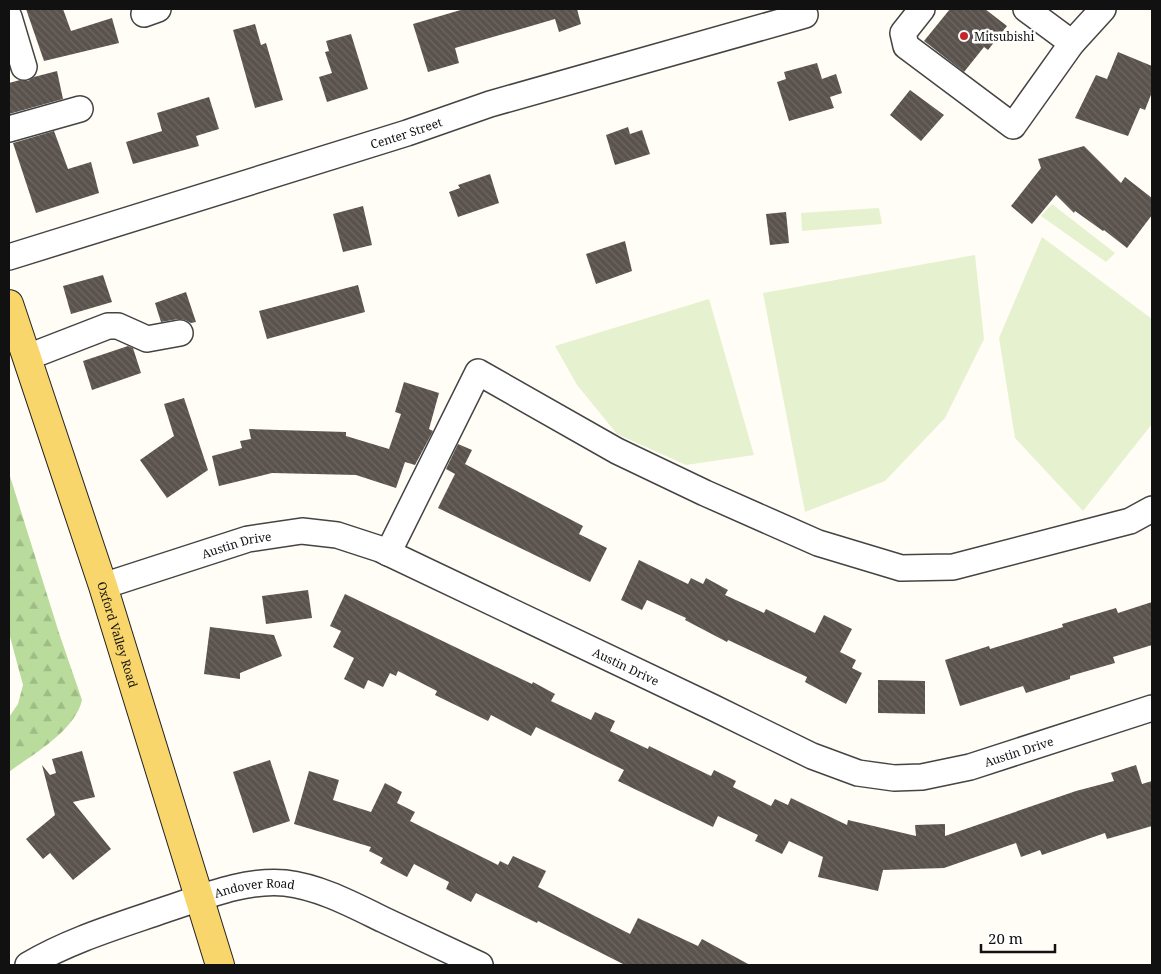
<svg xmlns="http://www.w3.org/2000/svg" width="1161" height="974" viewBox="0 0 1161 974" font-family="'Noto Serif',serif">
  <style>
    .forest { fill: url(#forest-firs) }
    .pitch { fill: #e6f2cf }
    .building { fill: url(#building-back-hatch) }
    .lines { fill: none; stroke-linecap: round; stroke-linejoin: round }
    .minor-casing { stroke: #444; stroke-width: 28 }
    .major-casing { stroke: #222; stroke-width: 30 }
    .minor { stroke: #fff; stroke-width: 25 }
    .major { stroke: #f9d66b; stroke-width: 28 }
    .poi-dot { fill: #c4262e; stroke: #fff; stroke-width: 2 }
    .labels { text-anchor: middle; dominant-baseline: central; stroke-width: 5; stroke-linejoin: round; paint-order: stroke }
    .poi-label { font-size: 12px; fill: #111; stroke: #fff; text-anchor: start }
    .street-label { font-size: 12px; fill: #111; stroke: #fff }
  </style>
  <defs>
    <pattern id="forest-firs" width="22" height="20" patternUnits="userSpaceOnUse" patternTransform="scale(1.25)"><rect width="22" height="20" fill="#b9dc9c"/><path d="M5 1l3.5 6h-7zM16 11l3.5 6h-7z" fill="#9ebc85"/></pattern>
    <pattern id="building-back-hatch" width="6" height="6" patternUnits="userSpaceOnUse" patternTransform="scale(1.25)"><rect width="6" height="6" fill="#5a524d"/><path d="M-1 5l2 2M0 0l6 6M5-1l2 2" fill="none" stroke="#6d6662"/></pattern>
  </defs>
  <rect width="100%" height="100%" fill="#fffdf5"/>
  <path class="forest" d="M 9,473 L 59,633 L 82,700 C 75,731 33,754 9,772 L 9,717 L 18,704 L 23,685 L 9,633 Z"/>
  <path class="pitch" d="M 1052,204 L 1115,253 L 1106,262 L 1041,216 Z
    M 879,208 L 882,224 L 802,231 L 801,213 Z
    M 1042,237 L 1152,319 L 1152,424 L 1083,511 L 1015,438 L 999,338 Z
    M 975,255 L 984,339 L 945,418 L 885,481 L 805,512 L 763,293 Z
    M 709,299 L 754,455 L 686,465 L 617,434 L 577,385 L 555,346 Z"/>
  <path class="building" d="M 26,9 L 63,9 L 71,31 L 112,18 L 119,43 L 44,61 Z
    M 464,9 L 577,9 L 581,24 L 559,32 L 555,19 L 455,48 L 459,63 L 428,72 L 413,24 Z
    M 950,9 L 985,9 L 1007,26 L 988,50 L 984,47 L 964,72 L 924,41 Z
    M 255,24 L 261,45 L 266,43 L 283,100 L 255,108 L 233,30 Z
    M 351,34 L 368,89 L 327,102 L 319,77 L 332,73 L 325,52 L 329,51 L 326,41 Z
    M 1118,52 L 1152,66 L 1152,92 L 1145,110 L 1140,108 L 1128,136 L 1075,118 L 1096,75 L 1107,79 Z
    M 817,63 L 822,79 L 836,74 L 842,93 L 830,97 L 834,108 L 789,121 L 777,82 L 786,79 L 784,72 Z
    M 57,71 L 63,99 L 9,114 L 9,83 L 20,80 L 28,81 L 34,77 Z
    M 910,90 L 944,115 L 921,141 L 890,115 Z
    M 209,97 L 219,129 L 196,136 L 199,146 L 133,164 L 126,142 L 162,131 L 157,113 Z
    M 628,127 L 630,134 L 642,130 L 650,154 L 615,165 L 606,135 Z
    M 54,131 L 68,169 L 91,162 L 99,193 L 36,213 L 13,143 Z
    M 1084,146 L 1121,183 L 1125,177 L 1152,198 L 1152,215 L 1127,248 L 1104,230 L 1103,231 L 1075,211 L 1074,213 L 1056,195 L 1032,224 L 1011,206 L 1041,168 L 1038,159 Z
    M 490,174 L 499,203 L 458,217 L 449,192 L 460,188 L 458,185 Z
    M 363,206 L 372,245 L 343,252 L 333,214 Z
    M 786,212 L 789,243 L 770,245 L 766,214 Z
    M 625,241 L 632,271 L 596,284 L 586,254 Z
    M 103,275 L 112,302 L 71,314 L 63,286 Z
    M 358,285 L 365,312 L 267,339 L 259,311 Z
    M 186,292 L 196,322 L 191,323 L 185,320 L 178,319 L 161,322 L 155,303 Z
    M 128,346 L 133,348 L 141,373 L 92,390 L 83,361 Z
    M 404,382 L 439,393 L 429,429 L 433,431 L 415,465 L 405,462 L 396,488 L 356,475 L 272,473 L 219,486 L 212,456 L 242,448 L 240,441 L 251,439 L 249,429 L 346,432 L 346,436 L 389,449 L 401,414 L 395,412 Z
    M 184,398 L 208,470 L 167,498 L 140,460 L 174,436 L 164,404 Z
    M 458,444 L 472,450 L 465,464 L 583,526 L 579,534 L 607,548 L 590,582 L 438,508 L 455,474 L 446,469 Z
    M 639,560 L 688,584 L 691,578 L 703,584 L 706,578 L 728,590 L 725,595 L 764,613 L 766,609 L 815,633 L 824,615 L 852,629 L 840,652 L 856,660 L 852,668 L 862,673 L 846,704 L 805,682 L 807,677 L 728,640 L 727,642 L 685,620 L 686,618 L 647,600 L 642,610 L 621,600 Z
    M 308,590 L 312,618 L 266,624 L 262,596 Z
    M 345,594 L 532,684 L 533,682 L 555,694 L 551,701 L 591,720 L 595,712 L 615,721 L 610,731 L 648,749 L 649,746 L 711,776 L 714,770 L 736,781 L 733,787 L 771,806 L 775,799 L 788,805 L 791,798 L 847,825 L 848,820 L 916,836 L 915,825 L 945,824 L 945,836 L 1076,791 L 1114,781 L 1111,773 L 1136,765 L 1142,784 L 1152,781 L 1152,826 L 1107,839 L 1105,833 L 1042,855 L 1040,850 L 1021,857 L 1016,843 L 944,868 L 883,870 L 878,891 L 818,877 L 823,857 L 789,841 L 782,854 L 755,841 L 758,835 L 718,816 L 713,827 L 618,781 L 624,770 L 536,727 L 531,736 L 491,715 L 488,721 L 435,695 L 437,691 L 398,671 L 396,676 L 390,673 L 383,687 L 368,680 L 364,689 L 344,679 L 354,658 L 333,647 L 341,631 L 330,626 Z
    M 1152,602 L 1152,645 L 1113,657 L 1115,663 L 1070,676 L 1070,679 L 1026,693 L 1023,686 L 960,706 L 945,660 L 989,646 L 990,649 L 1063,627 L 1062,624 L 1116,608 L 1118,613 Z
    M 210,627 L 274,635 L 282,656 L 240,673 L 240,679 L 204,674 Z
    M 878,680 L 925,681 L 925,714 L 878,713 Z
    M 82,751 L 95,797 L 73,802 L 111,849 L 73,880 L 50,853 L 43,859 L 26,839 L 55,815 L 42,765 L 50,775 L 56,773 L 52,759 Z
    M 270,760 L 290,821 L 253,833 L 233,772 Z
    M 309,771 L 339,780 L 333,800 L 371,812 L 385,783 L 402,792 L 397,803 L 415,812 L 410,821 L 498,865 L 500,861 L 508,865 L 513,856 L 546,871 L 538,887 L 630,934 L 638,918 L 698,946 L 702,939 L 750,965 L 625,965 L 538,921 L 537,923 L 476,893 L 471,902 L 446,889 L 449,882 L 414,864 L 407,877 L 380,863 L 383,858 L 369,851 L 371,847 L 294,824 Z"/>
  <g class="lines">
    <defs>
      <g id="minor">
        <path d="M 922,9 L 903,33 L 906,46 L 1013,126 L 1072,43 L 1103,9"/>
        <path d="M 1026,9 L 1072,43"/>
        <path d="M 144,14 L 158,9"/>
        <path d="M 9,17 L 24,67"/>
        <path d="M 9,129 L 80,109"/>
        <path id="s1" d="M 9,257 L 407,133 L 490,104 L 805,15"/>
        <path d="M 28,357 L 108,326 L 118,326 L 147,339 L 180,333"/>
        <path d="M 388,553 L 478,372 L 617,451 L 705,493 L 818,543 L 901,568 L 953,567 L 1130,521 L 1152,509"/>
        <path id="s2" d="M 103,586 L 248,539 L 302,531 L 337,535 L 380,549 L 712,707 L 812,756 L 858,773 L 894,778 L 922,777 L 970,767 L 1152,708"/>
        <path id="s3" d="M 28,965 C 70,940 118,926 164,910 C 201,898 245,879 285,883 C 320,887 353,905 384,920 C 416,935 448,950 480,965"/>
      </g>
      <g id="major">
        <path id="s4" d="M 9,304 L 103,586 L 220,965"/>
      </g>
    </defs>
    <use href="#minor" class="minor-casing"/>
    <use href="#major" class="major-casing"/>
    <use href="#minor" class="minor"/>
    <use href="#major" class="major"/>
  </g>
  <circle class="poi-dot" cx="964" cy="36" r="5"/>
  <g class="labels">
    <g class="poi-label">
      <text x="974" y="36">Mitsubishi</text>
    </g>
    <g class="street-label">
      <text stroke="none"><textPath href="#s1" startOffset="416">Center Street</textPath></text>
      <text stroke="none"><textPath href="#s2" startOffset="140">Austin Drive</textPath></text>
      <text stroke="none"><textPath href="#s4" startOffset="348">Oxford Valley Road</textPath></text>
      <text stroke="none"><textPath href="#s2" startOffset="560">Austin Drive</textPath></text>
      <text stroke="none"><textPath href="#s2" startOffset="980">Austin Drive</textPath></text>
      <text stroke="none"><textPath href="#s3" startOffset="241">Andover Road</textPath></text>
    </g>
  </g>
  <rect width="1161" height="974" fill="none" stroke="#111111" stroke-width="20"/>
  <path d="M981 944v8h74v-8" fill="none" stroke="#111111" stroke-width="2.5"/>
  <text x="988" y="944" font-size="15" fill="#111111" stroke="#ffffff" stroke-width="4" paint-order="stroke">20 m</text>
</svg>
